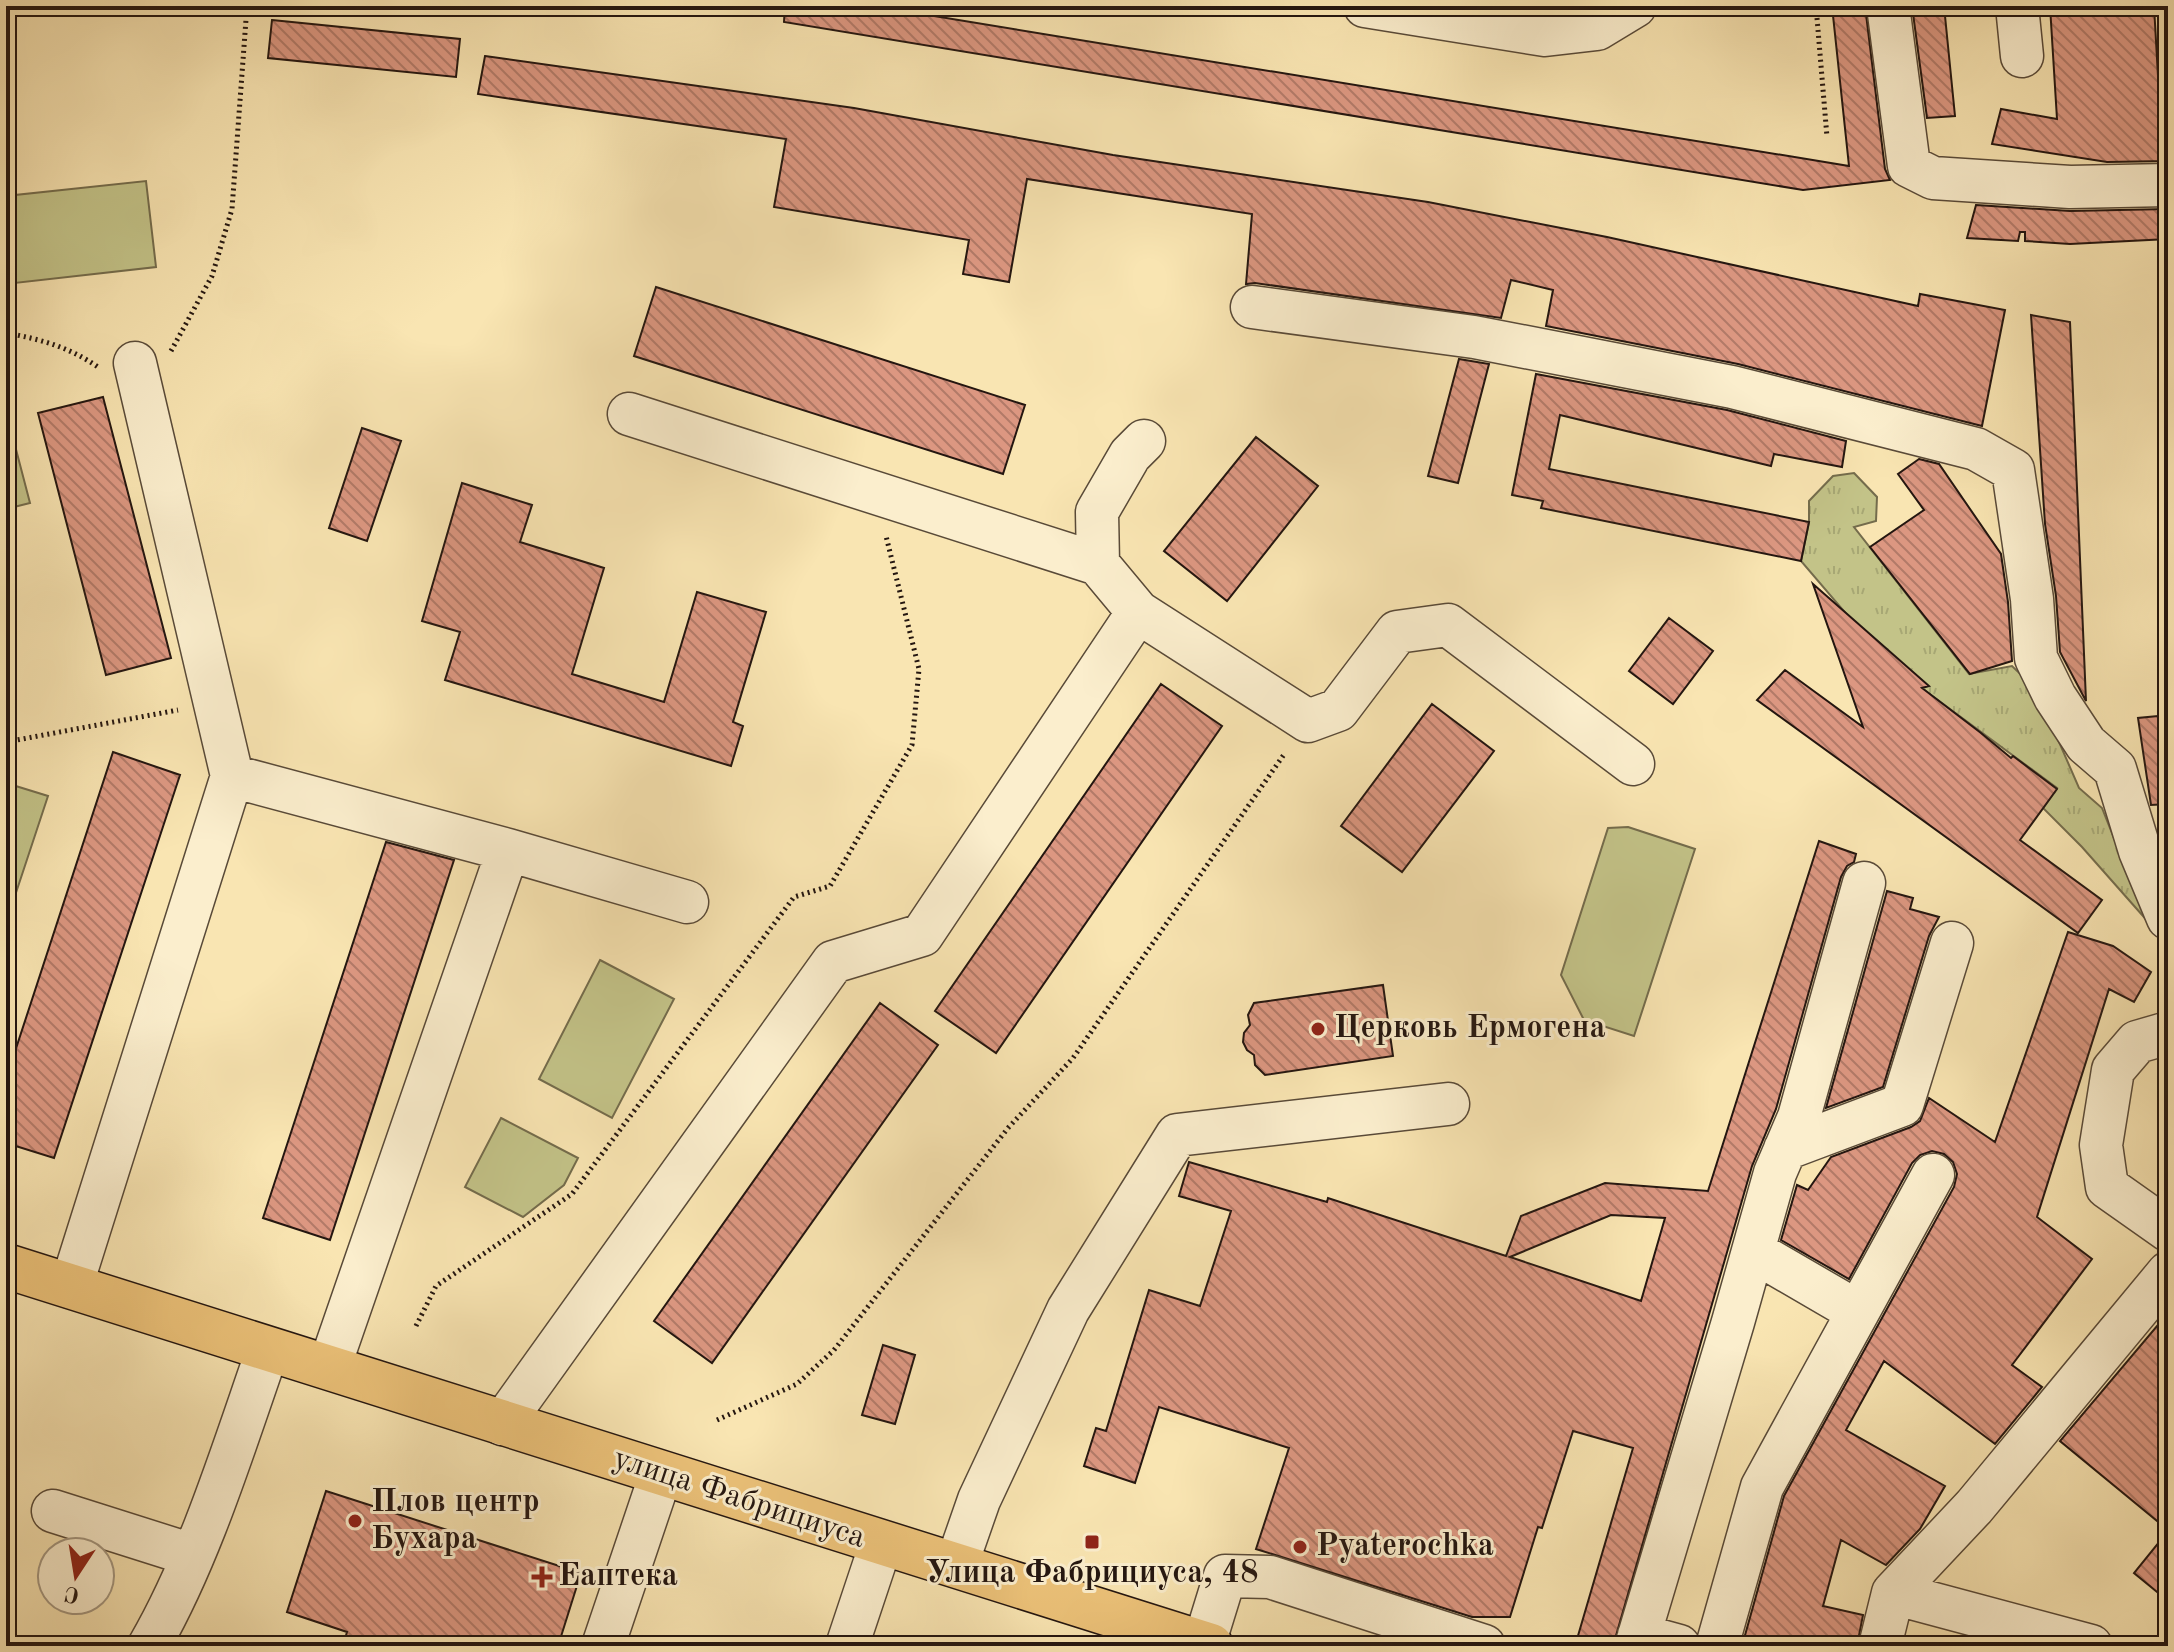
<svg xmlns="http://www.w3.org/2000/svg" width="2174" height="1652" viewBox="0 0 2174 1652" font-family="'Old Standard TT',serif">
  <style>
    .grass { fill: url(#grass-tufts); stroke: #746c4c; stroke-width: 2 }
    .park { fill: #c3c388; stroke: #746c4c; stroke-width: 2 }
    .building { fill: url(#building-back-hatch); stroke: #241610; stroke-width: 2; fill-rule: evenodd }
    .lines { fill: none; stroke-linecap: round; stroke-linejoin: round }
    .minor-casing { stroke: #594a38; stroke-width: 45 }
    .major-casing { stroke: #241610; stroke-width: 47 }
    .path { stroke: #241610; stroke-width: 5; stroke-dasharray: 2 4; stroke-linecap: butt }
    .minor { stroke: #fbeecd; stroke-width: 42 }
    .major { stroke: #ecc279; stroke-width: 44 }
    .poi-dot { fill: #8f2418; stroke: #fbeecd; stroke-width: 3 }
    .labels { text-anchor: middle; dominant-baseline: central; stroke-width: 6; stroke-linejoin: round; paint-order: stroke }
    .poi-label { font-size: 32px; font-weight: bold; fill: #241610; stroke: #fbeecd; text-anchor: start }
    .street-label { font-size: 32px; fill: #241610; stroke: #fbeecd }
  </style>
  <defs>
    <pattern id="grass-tufts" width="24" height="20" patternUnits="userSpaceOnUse" patternTransform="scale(2)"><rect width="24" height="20" fill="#c3c388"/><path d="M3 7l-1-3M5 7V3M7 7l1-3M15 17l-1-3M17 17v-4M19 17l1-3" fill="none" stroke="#a7a774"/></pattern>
    <pattern id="building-back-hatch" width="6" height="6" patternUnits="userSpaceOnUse" patternTransform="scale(2)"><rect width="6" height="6" fill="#dc9781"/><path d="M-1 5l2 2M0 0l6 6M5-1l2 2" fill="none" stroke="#b27a68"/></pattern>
  </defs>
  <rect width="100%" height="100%" fill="#f9e5b2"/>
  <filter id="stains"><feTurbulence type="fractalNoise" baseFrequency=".0025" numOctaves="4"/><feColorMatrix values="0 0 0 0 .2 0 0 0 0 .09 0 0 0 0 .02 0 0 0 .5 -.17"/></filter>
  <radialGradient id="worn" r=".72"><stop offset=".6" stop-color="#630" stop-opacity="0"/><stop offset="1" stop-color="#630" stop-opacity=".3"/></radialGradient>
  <path class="grass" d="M 1854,473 L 1877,497 L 1876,521 L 1854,527 L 1969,674 L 2012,666 L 2036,689 L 2079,788 L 2102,808 L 2125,866 L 2166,942 L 2082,847 L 2043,808 L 2057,788 L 1889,664 L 1801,561 L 1809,522 L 1809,501 L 1833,476 Z"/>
  <path class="park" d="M 146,181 L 156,267 L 6,284 L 6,196 Z
    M 6,411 L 30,503 L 6,509 Z
    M 6,783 L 48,796 L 6,923 Z
    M 1628,827 L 1695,849 L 1634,1036 L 1584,1020 L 1561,975 L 1608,828 Z
    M 600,960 L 674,999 L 612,1118 L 539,1079 Z
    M 501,1118 L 578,1158 L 564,1185 L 523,1217 L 465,1187 Z"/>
  <path class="building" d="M 785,6 L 873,6 L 1849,166 L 1832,6 L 1865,6 L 1885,169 L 1890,180 L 1803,190 L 784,22 Z
    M 1912,6 L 1944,6 L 1955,116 L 1927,118 Z
    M 2050,6 L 2154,6 L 2161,128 L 2168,128 L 2168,161 L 2107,162 L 1992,144 L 2001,109 L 2057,119 Z
    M 272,20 L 460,39 L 456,77 L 268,58 Z
    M 485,56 L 854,108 L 1113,155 L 1428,202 L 1607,237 L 1918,306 L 1920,294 L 2005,310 L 1982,426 L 1738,364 L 1546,326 L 1553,290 L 1511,280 L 1501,318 L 1255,283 L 1246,284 L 1252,214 L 1027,179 L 1009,282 L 963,274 L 969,240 L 774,207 L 786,139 L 478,94 Z
    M 1976,205 L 2070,211 L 2168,209 L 2168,239 L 2070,244 L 2025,241 L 2025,232 L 2020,232 L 2018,241 L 1967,238 Z
    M 656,287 L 1025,405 L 1003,474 L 634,356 Z
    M 2031,315 L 2070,322 L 2086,701 L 2060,652 L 2056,596 L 2045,524 Z
    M 1459,359 L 1489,364 L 1458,483 L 1428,476 Z
    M 1536,374 L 1727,410 L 1846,441 L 1842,467 L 1774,454 L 1771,466 L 1560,415 L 1549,469 L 1809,522 L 1801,561 L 1541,508 L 1543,501 L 1512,495 Z
    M 103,397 L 171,658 L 106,675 L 38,413 Z
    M 362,428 L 401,441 L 367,541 L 329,528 Z
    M 1256,437 L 1318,486 L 1227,601 L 1164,551 Z
    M 1919,459 L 1939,464 L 2001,554 L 2008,602 L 2012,661 L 1970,674 L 1870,547 L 1924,510 L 1898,474 Z
    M 462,483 L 532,505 L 520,542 L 604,568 L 572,674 L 664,702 L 697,592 L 766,612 L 733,722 L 743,726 L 731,766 L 445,680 L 460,632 L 422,621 Z
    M 1813,584 L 1929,686 L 1922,688 L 1981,733 L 2011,758 L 2013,756 L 2057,789 L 2020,840 L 2102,900 L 2078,933 L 1757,700 L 1785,670 L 1863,727 Z
    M 1669,618 L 1713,651 L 1673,704 L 1629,671 Z
    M 1161,684 L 1222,726 L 996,1053 L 935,1011 Z
    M 1432,704 L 1494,751 L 1402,872 L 1341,826 Z
    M 2168,715 L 2168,804 L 2151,805 L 2138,718 Z
    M 113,752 L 180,775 L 54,1158 L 6,1143 L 6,1079 Z
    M 1819,841 L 1856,854 L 1854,862 L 1847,866 L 1841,877 L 1776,1109 L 1752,1166 L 1613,1646 L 1575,1646 L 1633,1448 L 1573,1431 L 1542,1528 L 1538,1527 L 1510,1617 L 1472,1617 L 1256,1549 L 1289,1448 L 1159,1407 L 1135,1483 L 1084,1466 L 1096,1428 L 1106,1431 L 1149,1290 L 1200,1306 L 1231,1211 L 1179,1196 L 1189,1162 L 1327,1202 L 1328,1198 L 1506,1256 L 1521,1216 L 1605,1183 L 1708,1191 ZM 1611,1215 L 1665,1218 L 1641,1301 L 1510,1257 Z
    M 386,842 L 454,860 L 330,1240 L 263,1218 Z
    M 1887,891 L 1913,898 L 1910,909 L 1939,917 L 1929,936 L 1883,1087 L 1826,1108 Z
    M 2068,932 L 2113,946 L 2151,972 L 2134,1002 L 2109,989 L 2037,1217 L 2092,1259 L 2012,1365 L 2042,1387 L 1995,1444 L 1884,1361 L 1846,1430 L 1945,1486 L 1920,1529 L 1886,1565 L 1841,1540 L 1823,1606 L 1863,1615 L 1857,1646 L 1742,1646 L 1784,1496 L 1954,1187 L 1957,1174 L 1953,1162 L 1944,1154 L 1932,1151 L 1920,1155 L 1912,1163 L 1849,1279 L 1781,1240 L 1797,1185 L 1808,1190 L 1831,1157 L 1911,1127 L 1920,1121 L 1929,1098 L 1995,1142 Z
    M 1383,985 L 1393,1056 L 1265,1075 L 1255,1065 L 1254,1055 L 1247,1050 L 1243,1042 L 1244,1033 L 1250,1025 L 1248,1015 L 1254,1003 Z
    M 880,1003 L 938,1045 L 712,1363 L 654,1321 Z
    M 2168,1313 L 2168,1530 L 2060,1441 Z
    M 883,1345 L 915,1355 L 895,1424 L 862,1415 Z
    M 326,1491 L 581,1573 L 558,1646 L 343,1646 L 347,1632 L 287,1612 Z
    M 2168,1531 L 2168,1601 L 2134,1573 Z"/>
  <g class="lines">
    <defs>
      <path id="minor" d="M 1365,6 L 1545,35 L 1597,29 L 1635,6
        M 1888,6 L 1909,166 L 1933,178 L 2070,187 L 2168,185
        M 2017,6 L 2022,56
        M 1252,307 L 1474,337 L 1732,387 L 1976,449 L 2013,470 L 2032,599 L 2036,658 L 2055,697 L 2086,744 L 2115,769 L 2140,851 L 2168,918
        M 629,414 L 1098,564
        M 1138,612 L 1308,721 L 1338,710 L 1397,632 L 1448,625 L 1633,764
        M 232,776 L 508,850 L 687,902
        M 2168,1033 L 2137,1042 L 2113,1070 L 2101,1145 L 2107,1187 L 2168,1230
        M 1785,1149 L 1902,1105 L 1952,943
        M 1753,1251 L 1858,1312
        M 71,1287 L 232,776 L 135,363
        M 329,1368 L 508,850
        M 502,1424 L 833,962 L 922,935 L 1138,612 L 1098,564 L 1097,512 L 1130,455 L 1144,441
        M 53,1511 L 192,1555
        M 956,1566 L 979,1500 L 1068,1310 L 1177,1135 L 1448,1104
        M 1893,1593 L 2091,1646
        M 1639,1635 L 1679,1646
        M 1204,1644 L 1225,1576 L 1270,1577 L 1484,1646
        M 149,1646 C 200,1558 234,1446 268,1349
        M 603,1646 L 661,1474
        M 847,1646 L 881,1544
        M 1636,1646 L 1733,1322 L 1775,1173 L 1799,1117 L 1864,883
        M 1717,1646 L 1762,1487 L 1933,1175
        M 1880,1646 L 1893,1593 L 1974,1507 L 2168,1273"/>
      <path id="major" d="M 6,1266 L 1211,1646"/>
    </defs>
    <use href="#minor" class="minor-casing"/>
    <use href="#major" class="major-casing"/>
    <path class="path" d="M 1816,6 L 1827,137
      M 6,333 C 40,339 69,347 98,367
      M 171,351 L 212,276 L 232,209 L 247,6
      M 6,742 L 178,710
      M 416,1326 L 436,1286 L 572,1194 L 794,897 L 830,886 L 912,745 L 919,669 L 886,536
      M 717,1420 L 797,1384 L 834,1350 L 1008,1128 L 1073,1058 L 1285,753"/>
    <use href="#minor" class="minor"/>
    <use href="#major" class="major"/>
  </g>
  <g class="poi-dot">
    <circle cx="1318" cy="1029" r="8"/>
    <circle cx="355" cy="1521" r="8"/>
    <rect x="1084" y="1534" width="16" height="16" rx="4"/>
    <circle cx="1300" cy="1547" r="8"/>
    <path d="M538 1565h8v8h8v8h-8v8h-8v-8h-8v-8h8z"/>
  </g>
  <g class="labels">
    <g class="poi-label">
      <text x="1334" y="1029">Церковь Ермогена</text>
      <text x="371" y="1503">Плов центр<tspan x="371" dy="37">Бухара</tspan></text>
      <text x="1316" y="1547">Pyaterochka</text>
      <text x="1092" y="1574" text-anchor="middle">Улица Фабрициуса, 48</text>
      <text x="558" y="1577">Еаптека</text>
    </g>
    <g class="street-label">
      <text transform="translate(739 1499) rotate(18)">улица Фабрициуса</text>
    </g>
  </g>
  <rect width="2174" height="1652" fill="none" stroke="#f9e5b2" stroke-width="32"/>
  <rect x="8" y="8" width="2158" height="1636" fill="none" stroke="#241610" stroke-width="4"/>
  <rect x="16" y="16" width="2142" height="1620" fill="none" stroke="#241610" stroke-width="2"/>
  <g transform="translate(76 1576) rotate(192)"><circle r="38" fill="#fbeecd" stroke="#a59881" stroke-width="2"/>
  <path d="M0-6L14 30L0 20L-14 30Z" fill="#8f2418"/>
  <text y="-12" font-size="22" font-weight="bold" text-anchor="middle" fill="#241610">С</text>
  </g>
  <rect width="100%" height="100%" filter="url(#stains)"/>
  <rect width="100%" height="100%" fill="url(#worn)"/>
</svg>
